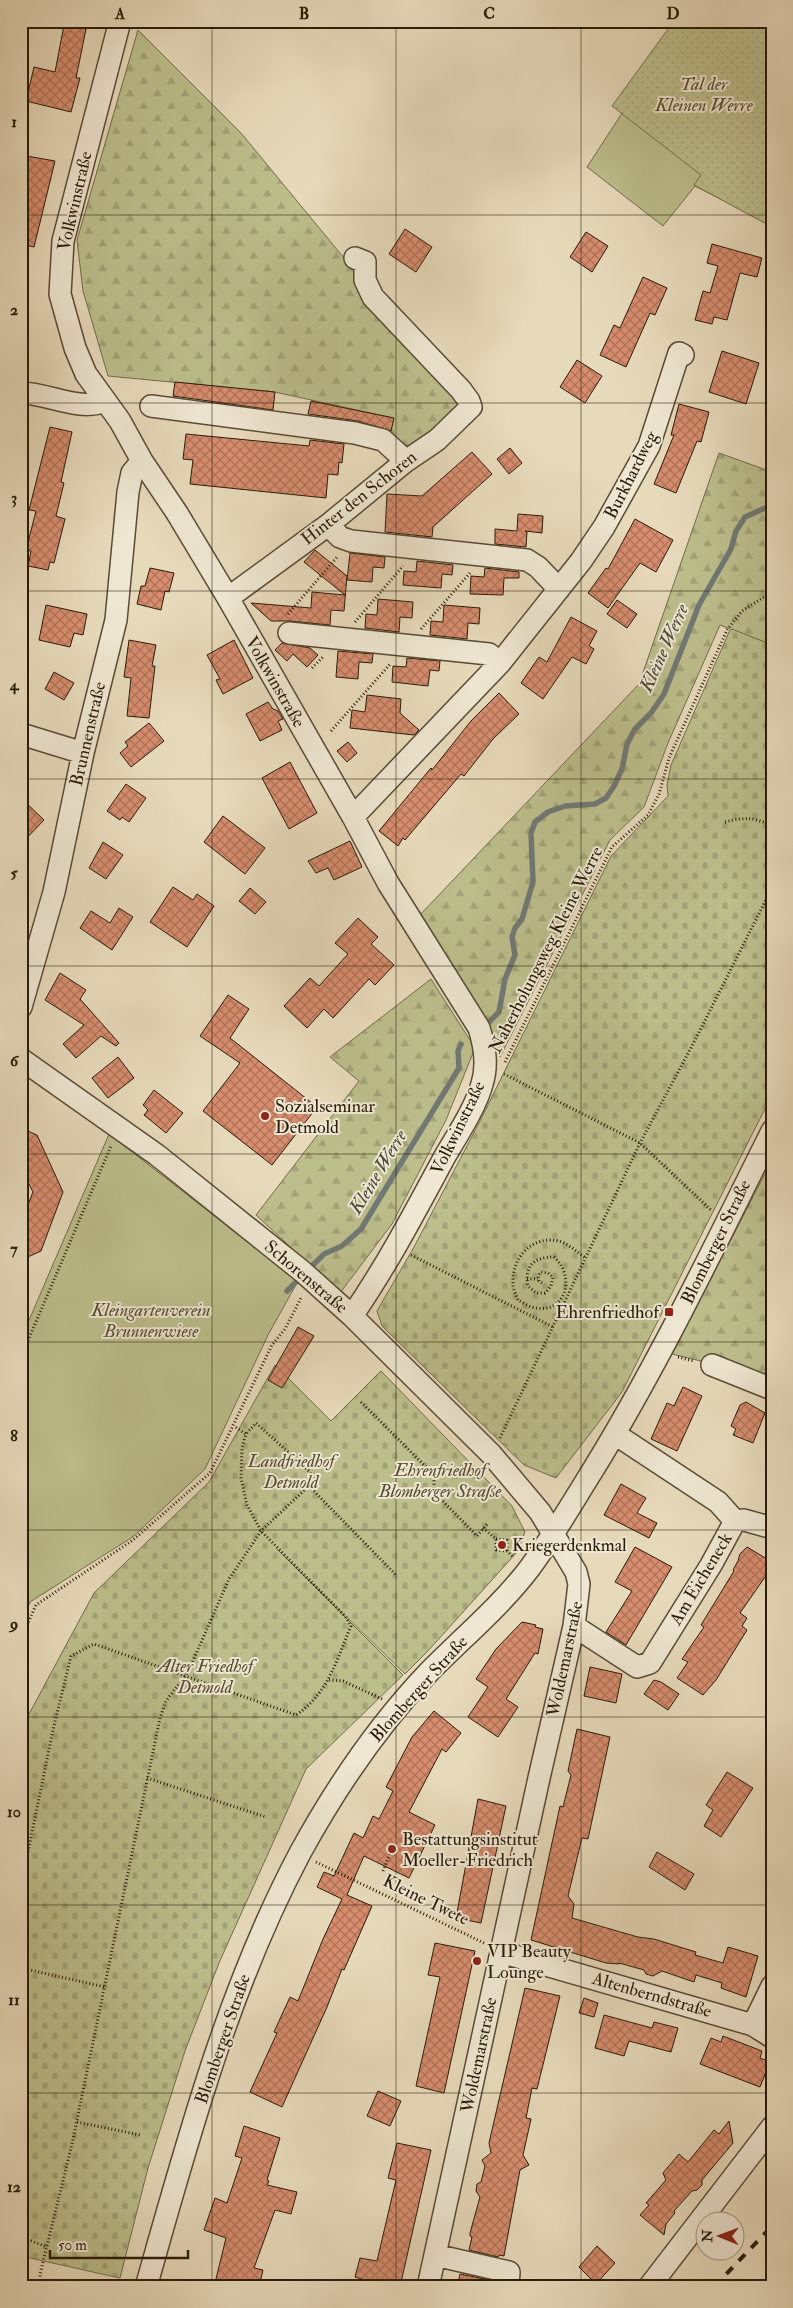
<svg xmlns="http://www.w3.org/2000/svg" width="793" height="2308" viewBox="0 0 793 2308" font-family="'IM FELL Double Pica',serif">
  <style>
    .green { fill: #bcbe8c; stroke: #736c4a }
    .forest { fill: url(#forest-firs); stroke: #736c4a }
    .cemetery { fill: url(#cemetery-stones); stroke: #736c4a }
    .park { fill: url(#park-dots); stroke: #736c4a }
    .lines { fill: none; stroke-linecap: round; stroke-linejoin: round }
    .stream { stroke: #707974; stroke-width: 5.5 }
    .building { fill: url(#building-cross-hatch); stroke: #2a1b07 }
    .minor-casing { stroke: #594b34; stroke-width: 24 }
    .path { stroke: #2a1b07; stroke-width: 3; stroke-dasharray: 1 2.5; stroke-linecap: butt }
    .minor { stroke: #efe7d3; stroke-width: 21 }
    .rail { stroke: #2a1b07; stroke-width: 4; stroke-dasharray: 9 9; stroke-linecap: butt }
    .grid { fill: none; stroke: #2a1b07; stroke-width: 1; stroke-opacity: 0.55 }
    .poi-dot { fill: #8f2418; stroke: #efe7d3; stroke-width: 2 }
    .labels { text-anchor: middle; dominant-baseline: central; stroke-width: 4; stroke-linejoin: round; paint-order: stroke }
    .park-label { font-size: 18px; font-style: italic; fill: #564c2f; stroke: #efe7d3 }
    .street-label { font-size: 18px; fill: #2a1b07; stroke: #efe7d3 }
    .poi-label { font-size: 18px; fill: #2a1b07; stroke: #efe7d3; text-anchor: start }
    .water-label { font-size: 19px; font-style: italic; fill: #4d4a3d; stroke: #efe7d3 }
    .neatline { fill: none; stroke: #2a1b07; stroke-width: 2 }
    .grid-label { font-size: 16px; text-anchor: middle; font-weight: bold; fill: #2a1b07 }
  </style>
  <defs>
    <pattern id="forest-firs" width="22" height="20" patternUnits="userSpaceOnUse" patternTransform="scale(1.25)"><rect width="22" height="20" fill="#bcbe8c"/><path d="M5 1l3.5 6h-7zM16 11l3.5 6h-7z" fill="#a2a377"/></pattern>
    <pattern id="cemetery-stones" width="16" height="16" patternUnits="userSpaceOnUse" patternTransform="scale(1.25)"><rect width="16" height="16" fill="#bcbe8c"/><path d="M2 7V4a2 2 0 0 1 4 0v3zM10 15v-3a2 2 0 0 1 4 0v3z" fill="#a2a377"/></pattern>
    <pattern id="park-dots" width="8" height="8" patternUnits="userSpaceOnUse" patternTransform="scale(1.25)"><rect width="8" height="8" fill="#bcbe8c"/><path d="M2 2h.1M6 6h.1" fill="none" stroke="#a2a377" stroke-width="1.8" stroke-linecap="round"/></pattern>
    <pattern id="building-cross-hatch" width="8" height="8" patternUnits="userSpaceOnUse" patternTransform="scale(1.25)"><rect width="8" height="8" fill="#d78d6e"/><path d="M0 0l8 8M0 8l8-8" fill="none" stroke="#af7258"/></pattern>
  </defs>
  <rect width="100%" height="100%" fill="#e7dabb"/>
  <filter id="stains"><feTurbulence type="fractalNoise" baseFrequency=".004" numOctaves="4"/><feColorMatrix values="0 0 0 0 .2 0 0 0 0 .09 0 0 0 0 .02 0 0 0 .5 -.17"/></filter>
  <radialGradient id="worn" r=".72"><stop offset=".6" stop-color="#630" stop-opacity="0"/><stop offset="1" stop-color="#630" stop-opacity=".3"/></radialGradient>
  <path class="green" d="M 671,38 L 772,225 L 695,186 L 663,226 L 587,167 Z
    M 109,1134 L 298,1281 L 268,1335 L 205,1469 L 134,1536 L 30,1602 L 21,1624 L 21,1339 Z"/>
  <path class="forest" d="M 138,30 L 241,133 L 353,269 L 368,297 L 464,407 L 417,446 L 402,446 L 390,436 L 393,418 L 275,392 L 108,376 L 83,291 L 77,240 Z
    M 719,453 L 772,472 L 772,645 L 720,625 L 668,743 L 644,807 L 610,840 L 500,1057 L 419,916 L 639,684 Z
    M 431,979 L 475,1048 L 446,1120 L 392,1224 L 340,1293 L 256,1215 L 359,1081 L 330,1057 Z
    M 772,1160 L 772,1385 L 713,1364 L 672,1354 Z"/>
  <path class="cemetery" d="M 732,629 L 772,645 L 772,1095 L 622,1392 L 556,1478 L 524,1465 L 382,1326 L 377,1311 L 414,1247 L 480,1121 L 611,856 L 668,796 L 667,785 L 671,765 L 729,632 Z
    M 275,1365 L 331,1421 L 381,1371 L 512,1506 L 525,1532 L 518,1551 L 427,1652 L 405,1674 L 277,1549 L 403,1675 L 306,1769 L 219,1963 L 185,2051 L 148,2168 L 120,2278 L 21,2256 L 21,1729 L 94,1593 L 209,1482 Z"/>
  <path class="park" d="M 674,21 L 772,21 L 772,227 L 694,185 L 701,175 L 612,106 Z"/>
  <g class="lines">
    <path class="stream" d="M 487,1024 L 499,1012 L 505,979 L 515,955 L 512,937 L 515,928 L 522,919 L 533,882 L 531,833 L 535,822 L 548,812 L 565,806 L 595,804 L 606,798 L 614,786 L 622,769 L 627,744 L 635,729 L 651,713 L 664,694 L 699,605 L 731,549 L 736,531 L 745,517 L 772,505
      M 287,1291 L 324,1254 L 342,1246 L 361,1229 L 459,1068 L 458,1051 L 461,1044"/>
  </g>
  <path class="building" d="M 64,25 L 86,29 L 76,78 L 80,78 L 71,112 L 26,101 L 34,67 L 55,72 Z
    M 21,155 L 55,161 L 34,247 L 21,244 Z
    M 405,229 L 432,247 L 416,272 L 389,254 Z
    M 586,232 L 608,246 L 592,272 L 570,257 Z
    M 712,244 L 762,258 L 757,277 L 740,273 L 727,320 L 714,317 L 712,324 L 695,320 L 703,291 L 710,293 L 718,266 L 707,263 Z
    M 643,277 L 667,288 L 655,315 L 650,313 L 626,367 L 600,355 L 614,325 L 620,328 Z
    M 722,351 L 759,363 L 746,404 L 709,392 Z
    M 577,360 L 602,376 L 585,403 L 560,387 Z
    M 175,382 L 275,392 L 273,410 L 173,396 Z
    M 311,401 L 394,418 L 391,431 L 358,421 L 308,414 Z
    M 679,404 L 709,412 L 701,442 L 697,441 L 676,493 L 654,484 L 674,435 L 671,435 Z
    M 50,427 L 72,432 L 61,482 L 64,483 L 56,516 L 65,519 L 54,563 L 50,562 L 48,570 L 28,566 L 31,551 L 26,550 L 36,511 L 29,510 Z
    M 186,434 L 309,446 L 310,440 L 344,444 L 342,463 L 339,462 L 338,475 L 328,474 L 326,498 L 190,484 L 193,460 L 183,459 Z
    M 510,448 L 522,463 L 509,474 L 497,459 Z
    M 472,452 L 492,474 L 433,527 L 432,537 L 385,532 L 387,494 L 422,496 Z
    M 518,514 L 543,516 L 542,533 L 525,531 L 527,532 L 526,547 L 495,544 L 495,529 L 517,531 Z
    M 635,519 L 673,540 L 656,572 L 640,563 L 608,608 L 588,593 L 606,568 L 608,569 Z
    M 315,550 L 347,576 L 344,611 L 331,610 L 330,625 L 290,621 L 271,621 L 251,603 L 311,608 L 312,592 L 345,595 L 304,562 Z
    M 350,553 L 385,557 L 384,568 L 373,567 L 372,582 L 347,580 Z
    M 417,561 L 453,565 L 452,575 L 442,574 L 441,588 L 403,585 L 404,571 L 416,572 Z
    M 150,568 L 174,573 L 169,592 L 165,591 L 161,610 L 137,604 L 141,586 L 145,586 Z
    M 485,568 L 519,572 L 519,578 L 504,578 L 503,595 L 470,594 L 471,576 L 484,577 Z
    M 378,599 L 413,602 L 412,618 L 400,617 L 399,632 L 365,628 L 366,614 L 377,615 Z
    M 617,600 L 637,614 L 627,628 L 607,614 Z
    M 46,605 L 87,614 L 83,635 L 74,633 L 70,647 L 39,640 Z
    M 444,605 L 480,608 L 479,624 L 468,623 L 467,639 L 430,635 L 431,621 L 443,622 Z
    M 571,617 L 597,631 L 589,646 L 594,649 L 586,664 L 572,657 L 543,699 L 521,683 L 539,657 L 547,662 Z
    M 129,640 L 156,645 L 152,666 L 155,666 L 149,718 L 127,716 L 131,678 L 124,677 Z
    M 234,640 L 253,678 L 223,694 L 216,680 L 220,679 L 207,655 Z
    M 282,643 L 310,648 L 318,655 L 307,667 L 293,654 L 287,661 L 275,650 Z
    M 338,651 L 373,654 L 372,663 L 359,662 L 358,679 L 336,677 Z
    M 407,658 L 440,661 L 439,671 L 430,670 L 428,686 L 392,682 L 393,666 L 406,667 Z
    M 54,672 L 74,683 L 64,700 L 45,689 Z
    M 499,693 L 519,714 L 493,739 L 464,776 L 461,774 L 405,840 L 403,838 L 398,846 L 379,831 L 431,768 L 432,770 L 471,721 Z
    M 367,695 L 401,699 L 400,713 L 419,730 L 414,735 L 350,728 L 352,710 L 365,712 Z
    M 268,702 L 273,709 L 278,711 L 283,719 L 278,721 L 282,730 L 260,741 L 246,714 Z
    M 149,723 L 164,741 L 131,767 L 120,753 L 128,746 L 125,742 Z
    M 348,742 L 357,753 L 347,762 L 337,751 Z
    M 290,762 L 317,813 L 289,829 L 262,778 Z
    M 126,784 L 146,798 L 129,822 L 122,817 L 120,820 L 107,811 Z
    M 21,798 L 44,820 L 21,844 Z
    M 223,816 L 265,848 L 245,874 L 204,842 Z
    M 350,841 L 362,867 L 334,880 L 328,868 L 316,873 L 308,861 Z
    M 103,842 L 123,855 L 106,879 L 89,868 Z
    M 173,887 L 193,900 L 197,894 L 214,906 L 187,947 L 150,922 Z
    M 250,888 L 266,902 L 255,914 L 239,901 Z
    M 119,908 L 133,917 L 112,950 L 80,928 L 91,911 L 110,923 Z
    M 358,918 L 378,937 L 371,944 L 394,965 L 375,985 L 369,979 L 333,1018 L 324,1009 L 307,1028 L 284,1006 L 310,978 L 319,986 L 348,954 L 335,943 Z
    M 60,973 L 86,990 L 80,999 L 119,1043 L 116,1046 L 101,1036 L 76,1058 L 63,1044 L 84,1025 L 45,1000 Z
    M 228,995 L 249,1009 L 230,1038 L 317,1107 L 272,1165 L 203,1111 L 240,1063 L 200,1036 Z
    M 118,1057 L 134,1078 L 108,1098 L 92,1078 Z
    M 154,1090 L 183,1113 L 166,1133 L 144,1115 L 148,1110 L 143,1105 Z
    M 21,1128 L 37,1135 L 63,1192 L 41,1251 L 21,1260 L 21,1222 L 33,1192 L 21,1169 Z
    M 298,1327 L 314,1336 L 282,1388 L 268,1380 Z
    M 683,1387 L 702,1396 L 677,1451 L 651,1439 L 667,1403 L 674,1406 Z
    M 746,1402 L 765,1413 L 753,1443 L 733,1435 L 736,1429 L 731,1426 L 740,1405 Z
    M 621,1484 L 646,1498 L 637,1513 L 657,1523 L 649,1538 L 604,1515 Z
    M 635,1547 L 672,1567 L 626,1645 L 606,1632 L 632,1591 L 615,1582 Z
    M 747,1547 L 772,1562 L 772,1567 L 740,1613 L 747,1618 L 742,1626 L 747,1630 L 716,1680 L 703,1695 L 677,1678 L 688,1662 L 682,1659 L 704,1627 L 701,1625 L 734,1571 L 733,1570 L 738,1561 L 740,1554 Z
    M 522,1622 L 536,1625 L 535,1627 L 543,1629 L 538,1654 L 535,1653 L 506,1699 L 518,1707 L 498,1737 L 468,1717 L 488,1687 L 476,1679 L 496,1649 Z
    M 590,1667 L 622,1674 L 616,1703 L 584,1696 Z
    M 654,1680 L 661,1682 L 679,1694 L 668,1710 L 644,1694 Z
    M 434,1711 L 461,1733 L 446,1752 L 442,1749 L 409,1812 L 435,1825 L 409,1878 L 364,1856 L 347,1895 L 372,1906 L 344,1970 L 342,1969 L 327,2007 L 282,2107 L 250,2092 L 277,2033 L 274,2032 L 290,1997 L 298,2001 L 323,1939 L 342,1899 L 317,1887 L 324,1872 L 334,1876 L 354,1833 L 363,1838 L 373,1816 L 379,1819 L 393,1791 L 386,1787 L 412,1737 Z
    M 577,1729 L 610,1737 L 588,1839 L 582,1838 L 568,1896 L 574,1904 L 572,1918 L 638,1937 L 654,1939 L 696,1952 L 695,1955 L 723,1963 L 728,1947 L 758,1956 L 746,1997 L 721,1988 L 722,1983 L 696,1975 L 694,1982 L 662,1971 L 653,1976 L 646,1974 L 644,1970 L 619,1963 L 619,1964 L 606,1963 L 531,1940 L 560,1806 L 563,1807 L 571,1775 L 568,1771 Z
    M 727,1772 L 753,1788 L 721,1837 L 704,1826 L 713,1810 L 706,1805 Z
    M 478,1799 L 506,1806 L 481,1923 L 456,1918 Z
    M 657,1852 L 694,1874 L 685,1890 L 649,1867 Z
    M 435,1943 L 475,1951 L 444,2093 L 416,2086 L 440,1977 L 428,1975 Z
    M 525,1988 L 560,1996 L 537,2089 L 532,2088 L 526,2118 L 531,2119 L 523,2155 L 529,2165 L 520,2170 L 504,2256 L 499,2255 L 498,2257 L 469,2250 L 472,2237 L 470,2236 L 470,2233 L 480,2197 L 476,2191 L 477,2184 L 481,2182 L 485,2166 L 482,2160 L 491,2153 L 489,2143 Z
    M 584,1998 L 598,2003 L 594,2017 L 579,2013 Z
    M 604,2015 L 652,2028 L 654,2022 L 678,2028 L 671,2052 L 629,2041 L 624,2056 L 595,2048 Z
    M 723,2036 L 762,2051 L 760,2058 L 770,2062 L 760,2087 L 700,2064 L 711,2038 L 721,2042 Z
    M 378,2091 L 401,2101 L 390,2126 L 367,2116 Z
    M 729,2121 L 733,2143 L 702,2180 L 702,2185 L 697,2190 L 692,2191 L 674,2211 L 675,2213 L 666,2224 L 664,2235 L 640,2215 L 649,2205 L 646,2203 L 666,2180 L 663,2173 L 679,2154 L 688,2162 L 714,2130 L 719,2134 Z
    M 244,2126 L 280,2138 L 267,2180 L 269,2181 L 267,2185 L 297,2192 L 291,2214 L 275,2210 L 254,2268 L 263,2270 L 259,2287 L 214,2287 L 226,2238 L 204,2230 L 215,2198 L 227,2203 L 242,2158 L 235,2156 Z
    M 397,2143 L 431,2150 L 400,2287 L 371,2287 L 372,2282 L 355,2277 L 360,2258 L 377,2261 L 396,2180 L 388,2178 Z
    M 597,2246 L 615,2263 L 596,2284 L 579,2267 Z
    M 460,2274 L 490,2280 L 488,2287 L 457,2287 Z"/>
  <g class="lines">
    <defs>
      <path id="minor" d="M 120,21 L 63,241 L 60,294 L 75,348 L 86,374 L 120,421 L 142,461 L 177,513 L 228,598 L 353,817 L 388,883 L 479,1028 C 485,1047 488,1065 482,1084 C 476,1107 456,1137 444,1158 C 415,1212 387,1265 352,1316
        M 21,393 C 48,393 79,412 105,401
        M 151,406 L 355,433 L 383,440 L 406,461
        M 328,525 L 340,537 L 351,541 L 527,560 L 538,567 L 559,589
        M 228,598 L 328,525 L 406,461 L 437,440 L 471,407 L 469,401 L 461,390 L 373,297 L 365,280 L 365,262 L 355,258
        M 289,633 L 489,654 L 500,663
        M 21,734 L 83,753
        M 353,817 L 500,663 L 581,561 L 604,527 L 649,446 L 679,353 L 683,355
        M 21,1007 L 54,892 L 83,753 L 116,620 L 128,492 L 132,473 L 142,461
        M 21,1059 L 157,1155 L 303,1272 L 352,1316 L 491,1454 L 540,1512 L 576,1572 L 579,1584 L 574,1626 L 539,1778 L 428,2287
        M 712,1365 L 772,1389
        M 735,1521 L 744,1520 L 769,1527
        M 574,1626 L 637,1667 L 650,1663 L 711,1565 L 735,1521 L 718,1502 L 615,1434
        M 501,1952 L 753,2025 L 772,2037
        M 753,2025 L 772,1986
        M 435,2255 L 509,2272 L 508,2287
        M 146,2287 C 188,2139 228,1989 300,1853 C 335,1789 377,1727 427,1674 C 461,1639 500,1607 529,1569 C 552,1538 571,1505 591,1473 C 659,1363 714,1247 772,1131
        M 649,2287 L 772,2127"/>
    </defs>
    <use href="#minor" class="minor-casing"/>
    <path class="path" d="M 288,614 L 338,556
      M 355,622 L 403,566
      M 421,629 L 470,573
      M 312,668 L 324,656
      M 331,731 L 391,663
      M 725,822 C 745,817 752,817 771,825 L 772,828
      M 505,1062 L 612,847 L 648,815 L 659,794 L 669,758 L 727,630 L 742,611 L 772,592
      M 504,1074 L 640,1143 L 712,1211
      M 411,1255 L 553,1327
      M 527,1279 L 538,1279
      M 542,1283 L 539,1281 L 538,1276 L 541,1272 L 548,1273 L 553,1277 L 551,1286 L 545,1293 L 536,1293 L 528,1286 C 524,1266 534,1257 554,1257 C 578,1279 563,1317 532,1307 C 527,1306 522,1302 518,1300 C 516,1295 513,1289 513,1285 C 511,1258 532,1235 559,1241 C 569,1244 578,1253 586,1258
      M 21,1339 L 28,1342
      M 21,1357 L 111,1146
      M 678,1357 L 694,1361
      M 361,1402 L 434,1475 L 434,1492 L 477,1536 L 488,1523
      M 500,1438 L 640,1143 L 692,1046 L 772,888
      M 309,1486 L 396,1575
      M 483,1528 L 496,1539 L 496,1550 L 507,1551 L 514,1558
      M 496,1539 L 507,1540 L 507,1551
      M 21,1638 L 36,1605 L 133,1540 L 210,1473 L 272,1345 L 285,1329 L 302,1296
      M 329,1680 L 343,1681 L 382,1699
      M 147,1778 L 266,1817
      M 316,1862 L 484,1943
      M 383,1871 L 392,1849
      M 21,1886 L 53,1730 L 71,1656 L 94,1644 L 296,1715 C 328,1694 337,1659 351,1626 L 345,1616 L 261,1531 L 247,1505 L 241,1478 L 242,1447 L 246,1434 L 234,1426
      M 21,1968 L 105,1987
      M 77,2122 L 140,2135
      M 21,2237 L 47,2247
      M 40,2287 L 40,2274 L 72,2144 L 160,1718 L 166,1701 L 188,1672 L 229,1579 L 261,1531 L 312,1483 L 310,1472 L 256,1423 L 246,1434"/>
    <use href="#minor" class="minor"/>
    <path class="rail" d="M 714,2287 L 772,2226"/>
  </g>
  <path class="grid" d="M 212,21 L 212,2287M 396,21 L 396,2287M 581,21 L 581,2287M 21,215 L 772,215M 21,403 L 772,403M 21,591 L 772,591M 21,779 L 772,779M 21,966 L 772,966M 21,1154 L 772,1154M 21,1342 L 772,1342M 21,1530 L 772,1530M 21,1717 L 772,1717M 21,1905 L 772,1905M 21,2093 L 772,2093"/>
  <g class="poi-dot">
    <circle cx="265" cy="1116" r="5"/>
    <rect x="664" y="1307" width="10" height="10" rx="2.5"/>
    <circle cx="502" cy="1545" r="5"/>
    <circle cx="392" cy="1849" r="5"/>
    <circle cx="477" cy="1961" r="5"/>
  </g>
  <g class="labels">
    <g class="park-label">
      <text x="704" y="84">Tal der<tspan x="704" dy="21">Kleinen Werre</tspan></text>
      <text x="151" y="1310">Kleingartenverein<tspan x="151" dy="21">Brunnenwiese</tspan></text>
      <text x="291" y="1461">Landfriedhof<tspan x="291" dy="21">Detmold</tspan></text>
      <text x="440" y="1470">Ehrenfriedhof<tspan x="440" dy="21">Blomberger Straße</tspan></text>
      <text x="205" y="1666">Alter Friedhof<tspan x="205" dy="21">Detmold</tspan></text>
    </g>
    <g class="street-label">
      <text transform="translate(75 201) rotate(-77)">Volkwinstraße</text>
      <text transform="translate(631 475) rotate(-63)">Burkhardweg</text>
      <text transform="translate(359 498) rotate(-38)">Hinter den Schoren</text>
      <text transform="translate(275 682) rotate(60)">Volkwinstraße</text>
      <text transform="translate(88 734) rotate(-77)">Brunnenstraße</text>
      <text transform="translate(546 950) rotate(-63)">Naherholungsweg Kleine Werre</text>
      <text transform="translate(458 1128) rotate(-64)">Volkwinstraße</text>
      <text transform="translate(716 1242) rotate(-64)">Blomberger Straße</text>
      <text transform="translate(306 1277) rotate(40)">Schorenstraße</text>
      <text transform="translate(701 1579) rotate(-59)">Am Eicheneck</text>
      <text transform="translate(565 1659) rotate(-78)">Woldemarstraße</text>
      <text transform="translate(419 1689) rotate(-48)">Blomberger Straße</text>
      <text transform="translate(426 1900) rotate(26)">Kleine Twete</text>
      <text transform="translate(652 1995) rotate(16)">Altenberndstraße</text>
      <text transform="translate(223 2039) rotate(-71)">Blomberger Straße</text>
      <text transform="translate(479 2055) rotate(-78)">Woldemarstraße</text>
    </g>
    <g class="poi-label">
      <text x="275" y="1106">Sozialseminar<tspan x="275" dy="21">Detmold</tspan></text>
      <text x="659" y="1312" text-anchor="end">Ehrenfriedhof</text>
      <text x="512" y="1545">Kriegerdenkmal</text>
      <text x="402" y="1839">Bestattungsinstitut<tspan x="402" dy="21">Moeller-Friedrich</tspan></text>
      <text x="487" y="1951">VIP Beauty<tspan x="487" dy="21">Lounge</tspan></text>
    </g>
    <g class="water-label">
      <text transform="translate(664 648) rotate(-66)">Kleine Werre</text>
      <text transform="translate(378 1172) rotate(-59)">Kleine Werre</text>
    </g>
  </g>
  <rect width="793" height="2308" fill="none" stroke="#e7dabb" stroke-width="55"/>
  <g transform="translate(720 2236) rotate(271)"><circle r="24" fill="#efe7d3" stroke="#a09581"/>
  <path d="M0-4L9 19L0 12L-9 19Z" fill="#8f2418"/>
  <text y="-8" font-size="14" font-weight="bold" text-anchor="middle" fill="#2a1b07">N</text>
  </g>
  <path d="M50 2250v8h138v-8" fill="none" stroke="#2a1b07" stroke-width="2.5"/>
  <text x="58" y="2250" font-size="15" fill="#2a1b07" stroke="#efe7d3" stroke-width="4" paint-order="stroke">50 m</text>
  <rect x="28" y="28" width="738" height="2252" class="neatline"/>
  <g class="grid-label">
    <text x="120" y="19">A</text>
    <text x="304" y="19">B</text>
    <text x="489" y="19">C</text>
    <text x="673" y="19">D</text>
    <text x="14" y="127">1</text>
    <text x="14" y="315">2</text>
    <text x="14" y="503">3</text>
    <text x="14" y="690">4</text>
    <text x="14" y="878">5</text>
    <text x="14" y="1066">6</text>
    <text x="14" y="1254">7</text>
    <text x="14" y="1441">8</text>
    <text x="14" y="1629">9</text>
    <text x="14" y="1817">10</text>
    <text x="14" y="2005">11</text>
    <text x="14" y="2192">12</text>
  </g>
  <rect width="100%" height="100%" filter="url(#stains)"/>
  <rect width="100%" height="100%" fill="url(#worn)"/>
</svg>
